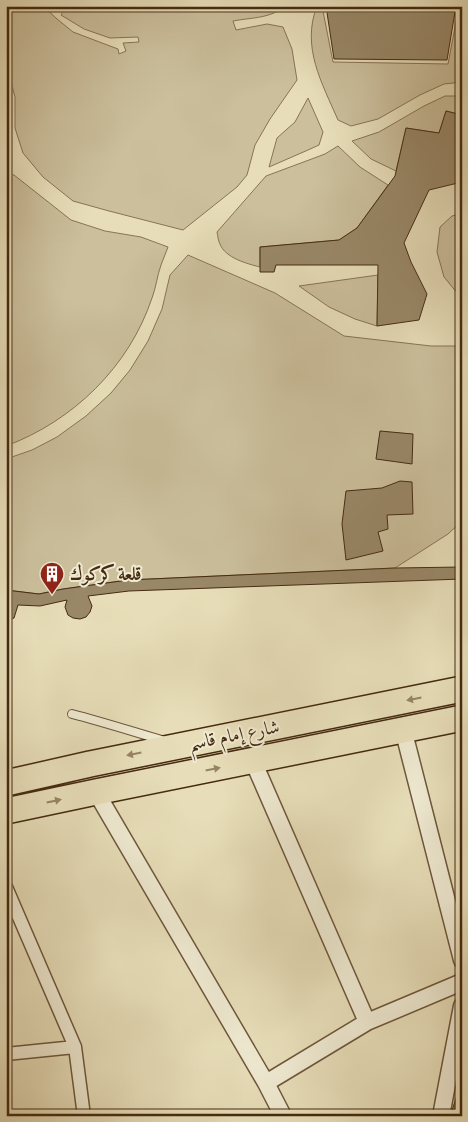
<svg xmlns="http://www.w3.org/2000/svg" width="468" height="1122" viewBox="0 0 468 1122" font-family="Alegreya,Amiri,serif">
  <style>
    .green { fill: #cbbf9c; stroke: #887456 }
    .building { fill: #998868; stroke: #452a11 }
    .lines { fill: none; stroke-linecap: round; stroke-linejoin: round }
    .service-casing { stroke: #6e573b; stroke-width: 10 }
    .pedestrian-casing { stroke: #6e573b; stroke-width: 15 }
    .minor-casing { stroke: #6e573b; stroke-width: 19 }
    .primary-casing { stroke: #452a11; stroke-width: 28 }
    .service { stroke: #efead2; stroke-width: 8 }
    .pedestrian { stroke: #efead2; stroke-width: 12 }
    .minor { stroke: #efead2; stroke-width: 16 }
    .primary { stroke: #e7deb9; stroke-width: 25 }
    .oneway { fill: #968465 }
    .labels { text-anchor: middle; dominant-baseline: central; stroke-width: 4; stroke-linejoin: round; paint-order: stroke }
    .poi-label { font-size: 19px; font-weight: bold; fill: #452a11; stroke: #efead2; text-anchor: start }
    .street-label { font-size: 19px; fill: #452a11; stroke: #efead2 }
  </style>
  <rect width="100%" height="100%" fill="#e7deb9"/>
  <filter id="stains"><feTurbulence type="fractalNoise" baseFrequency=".004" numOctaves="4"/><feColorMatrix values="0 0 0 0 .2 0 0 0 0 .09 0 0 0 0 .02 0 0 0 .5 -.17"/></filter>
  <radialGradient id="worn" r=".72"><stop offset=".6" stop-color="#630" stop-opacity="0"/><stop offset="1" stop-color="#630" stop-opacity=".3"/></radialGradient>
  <path class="green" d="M 10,6 L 43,6 L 57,19 L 73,32 L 118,49 L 119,54 L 126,51 L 123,43 L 139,42 L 138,37 L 110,38 L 84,29 L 61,15 L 66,6 L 287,6 C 267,19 255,17 233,21 L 236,30 L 267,24 L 283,27 L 292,49 L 297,80 L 270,119 L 255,145 L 247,175 L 237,187 L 183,230 L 109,211 L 73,201 L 43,177 L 23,153 L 15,128 L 15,97 L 6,64 L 6,17 Z
    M 317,6 L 322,6 L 333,62 L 448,64 L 459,6 L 461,6 L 459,50 L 462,56 L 462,82 L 444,84 L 420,95 L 378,119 L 351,126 L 338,120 C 322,83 301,47 317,6 Z
    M 445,96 L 462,96 L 462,115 L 446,111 L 439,133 L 406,128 L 396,171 L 371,159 L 352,141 L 379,132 L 424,106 Z
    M 308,98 L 323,132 L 319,145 L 308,150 L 269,167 L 277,138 L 295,122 Z
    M 338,146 L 360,167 L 388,185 L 357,228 L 339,240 L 260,247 L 260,267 C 248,264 225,258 220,244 C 218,241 218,236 217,232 L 266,176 L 325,154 Z
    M 6,173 L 14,175 L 71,220 L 105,231 L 141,237 L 168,247 C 166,253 163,259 161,265 C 157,276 156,288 152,298 C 129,367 73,421 6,446 Z
    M 462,213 L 462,296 L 458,294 L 444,277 L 437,252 L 440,227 L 452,216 Z
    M 188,255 L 275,293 L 344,336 L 431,346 L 462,346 L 462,521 L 448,534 L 395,568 L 128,580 L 63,589 L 39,594 L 6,590 L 6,459 L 32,450 L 57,437 L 86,416 L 111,393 L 130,370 L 148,341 L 162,309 L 170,275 Z
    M 378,275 L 377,326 L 355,319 L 329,307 L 299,286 Z"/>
  <path class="building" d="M 326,6 L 456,6 L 447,60 L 334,59 Z
    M 446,111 L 462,115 L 462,182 L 429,190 L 404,243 L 411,262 L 427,294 L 419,320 L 377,326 L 378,265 L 276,265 L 274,272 L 260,272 L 260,247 L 339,240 L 357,228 L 395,176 L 406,128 L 439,133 Z
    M 380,431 L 413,434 L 412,464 L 376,459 Z
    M 400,481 L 412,482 L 413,514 L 387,515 L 388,529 L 378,532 L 383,551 L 346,560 L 342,524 L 346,491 L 382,488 Z
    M 462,567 L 462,579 L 129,591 L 88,596 L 92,606 L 90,612 L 86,617 L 80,619 L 73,618 L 68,615 L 65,607 L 67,600 L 40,606 L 18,605 L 14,618 L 6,622 L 6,590 L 39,594 L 63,589 L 128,580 L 395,568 Z
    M 462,1059 L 462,1116 L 450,1116 L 461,1084 L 454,1082 Z"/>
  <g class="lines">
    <defs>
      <path id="service" d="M 72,714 C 103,722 134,732 165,741"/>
      <path id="pedestrian" d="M 6,887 L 75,1047 L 84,1116
        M 6,1054 L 75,1047"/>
      <path id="minor" d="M 403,729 L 462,960
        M 253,761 L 367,1022
        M 96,792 L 266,1083 L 283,1116
        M 266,1083 L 367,1022 L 462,982
        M 441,1116 L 462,1006"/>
      <path id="primary" d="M 6,783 L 90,764 L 462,689
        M 6,811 L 96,792 L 462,718"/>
    </defs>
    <use href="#service" class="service-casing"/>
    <use href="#pedestrian" class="pedestrian-casing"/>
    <use href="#minor" class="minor-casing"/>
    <use href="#primary" class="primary-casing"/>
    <use href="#service" class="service"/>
    <use href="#pedestrian" class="pedestrian"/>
    <use href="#minor" class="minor"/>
    <use href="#primary" class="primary"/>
  </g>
  <defs><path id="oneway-solid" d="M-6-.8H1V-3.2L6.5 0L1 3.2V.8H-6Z" transform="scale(1.25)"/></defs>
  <g class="oneway">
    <use href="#oneway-solid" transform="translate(414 699) rotate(169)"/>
    <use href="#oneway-solid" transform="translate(134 754) rotate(169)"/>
    <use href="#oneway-solid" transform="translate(213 769) rotate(-11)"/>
    <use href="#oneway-solid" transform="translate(54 801) rotate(-12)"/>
  </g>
  <defs>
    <symbol id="building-pin" viewBox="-11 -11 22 30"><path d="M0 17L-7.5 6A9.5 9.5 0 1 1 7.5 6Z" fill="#8f2418" stroke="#efead2"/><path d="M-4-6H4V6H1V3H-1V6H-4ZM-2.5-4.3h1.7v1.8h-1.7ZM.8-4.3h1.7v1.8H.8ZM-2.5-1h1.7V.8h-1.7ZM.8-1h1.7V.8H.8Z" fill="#fff"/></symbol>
  </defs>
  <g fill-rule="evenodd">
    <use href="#building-pin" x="38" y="560" width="28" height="38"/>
  </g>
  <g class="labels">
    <g class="poi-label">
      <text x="70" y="574">قلعة كركوك</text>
    </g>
    <g class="street-label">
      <text transform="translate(234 735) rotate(-11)">شارع إمام قاسم</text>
    </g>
  </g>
  <rect width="468" height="1122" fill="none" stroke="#e7deb9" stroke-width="25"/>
  <rect x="8" y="8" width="453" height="1107" fill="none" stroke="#452a11" stroke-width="2.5"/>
  <rect x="12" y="12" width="443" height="1097" fill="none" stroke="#452a11"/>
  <rect width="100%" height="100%" filter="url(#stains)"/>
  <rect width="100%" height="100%" fill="url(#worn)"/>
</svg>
